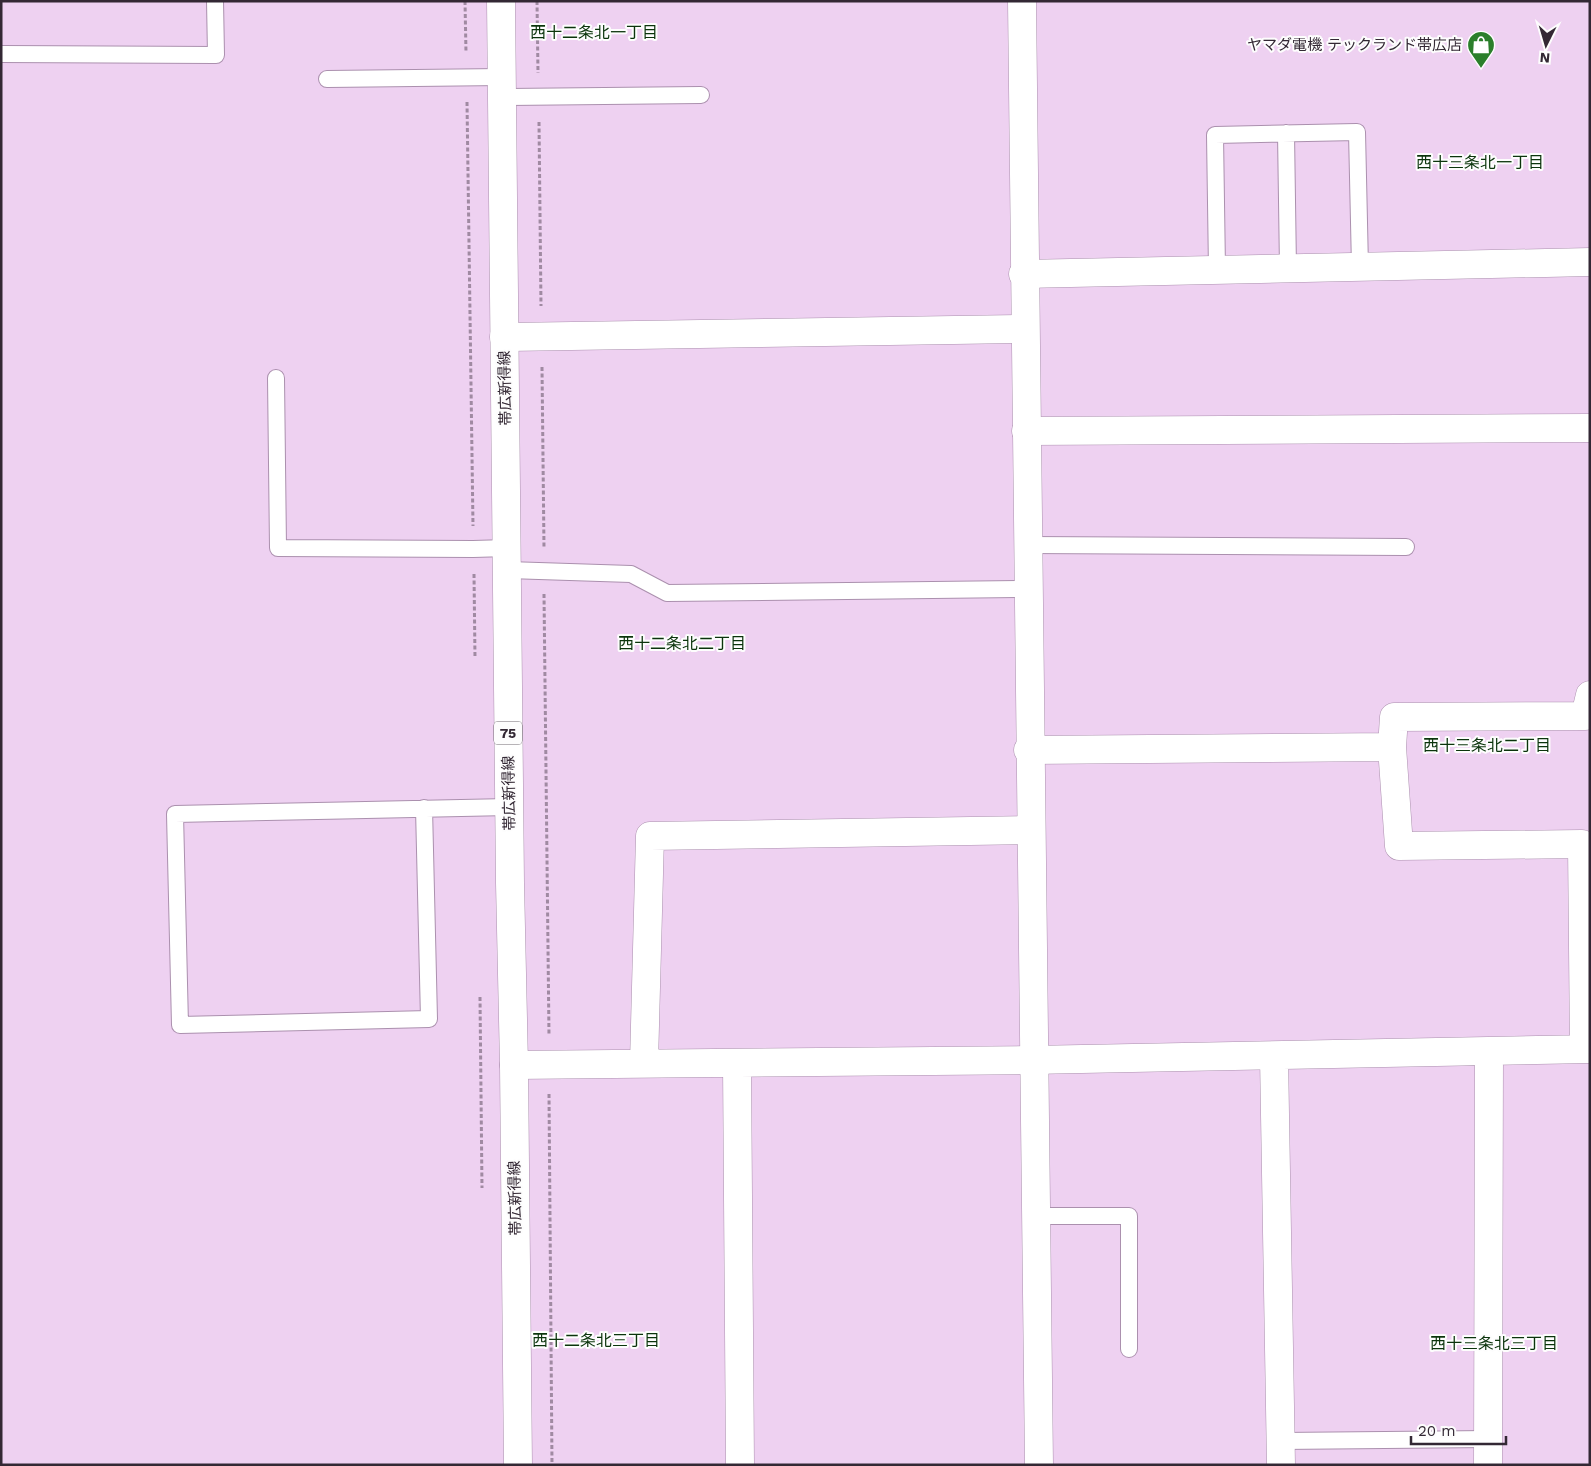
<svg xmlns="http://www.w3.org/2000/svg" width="1591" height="1466" viewBox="0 0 1591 1466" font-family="'Work Sans','Noto Sans JP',sans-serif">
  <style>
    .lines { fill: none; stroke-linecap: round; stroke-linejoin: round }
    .service-casing { stroke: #ab90ae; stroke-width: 18 }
    .minor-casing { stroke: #ab90ae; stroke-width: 29 }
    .tertiary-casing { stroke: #ab90ae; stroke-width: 29 }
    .primary-casing { stroke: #ab90ae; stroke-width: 29 }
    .path { stroke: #a08aa2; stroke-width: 3; stroke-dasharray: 4 2.5; stroke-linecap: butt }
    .service { stroke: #fff; stroke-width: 16 }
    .minor { stroke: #fff; stroke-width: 28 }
    .tertiary { stroke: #fff; stroke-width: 28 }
    .primary { stroke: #fff; stroke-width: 28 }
    .labels { text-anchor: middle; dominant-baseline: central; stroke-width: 4; stroke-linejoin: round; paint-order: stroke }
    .shield { fill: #fdfdfd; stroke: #706870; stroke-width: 1 }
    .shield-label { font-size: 14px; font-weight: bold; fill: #332834 }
    .poi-label { font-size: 15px; fill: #332834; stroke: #fdfdfd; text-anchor: end }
    .street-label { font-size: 15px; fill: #332834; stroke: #fdfdfd }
    .neighbourhood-label { font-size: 16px; fill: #0b340c; stroke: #fdfdfd }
  </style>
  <rect width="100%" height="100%" fill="#eed1f1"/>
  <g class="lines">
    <defs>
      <path id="service" d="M 1,54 L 216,55 L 215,1
        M 327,79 L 502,77
        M 502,97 L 701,95
        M 1286,133 L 1288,268
        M 1217,270 L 1215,135 L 1357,132 L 1360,267
        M 276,378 L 278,548 L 473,549 L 507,548
        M 1027,545 L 1406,547
        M 507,570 L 631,574 L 667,593 L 1027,589
        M 424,808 L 429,1019 L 180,1025 L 175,814 C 286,811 398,810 509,807
        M 1035,1216 L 1129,1216 L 1129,1349
        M 1280,1441 L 1489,1439"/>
      <path id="minor" d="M 1023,274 L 1590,262
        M 504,337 L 1023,329
        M 1026,431 L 1590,428
        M 1028,750 L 1392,747
        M 1584,1049 L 1582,844 L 1399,846 L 1392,747 L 1394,717 L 1585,716 L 1590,695
        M 1274,1056 L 1281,1465
        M 644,1063 L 650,836 L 1028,830
        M 737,1063 L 740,1465
        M 514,1065 L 1031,1060 L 1590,1049
        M 1488,1465 L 1489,1052"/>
      <path id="tertiary" d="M 1022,1 C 1024,489 1030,977 1039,1465"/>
      <path id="primary" d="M 501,1 L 510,883 L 514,1065 L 518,1465"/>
    </defs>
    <use href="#service" class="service-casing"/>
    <use href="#minor" class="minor-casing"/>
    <use href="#tertiary" class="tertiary-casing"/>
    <use href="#primary" class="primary-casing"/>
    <path class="path" d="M 465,1 L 466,53
      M 537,1 L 538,73
      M 467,102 L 473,526
      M 539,122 L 541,306
      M 542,367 L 544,548
      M 474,574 L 475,658
      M 544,594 L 549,1036
      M 480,997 L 482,1188
      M 549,1094 L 552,1465"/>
    <use href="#service" class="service"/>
    <use href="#minor" class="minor"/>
    <use href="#tertiary" class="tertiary"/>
    <use href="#primary" class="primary"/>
  </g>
  <defs>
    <symbol id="shop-pin" viewBox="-11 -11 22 30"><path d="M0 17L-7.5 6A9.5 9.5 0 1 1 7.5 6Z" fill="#2b7f2b" stroke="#fdfdfd"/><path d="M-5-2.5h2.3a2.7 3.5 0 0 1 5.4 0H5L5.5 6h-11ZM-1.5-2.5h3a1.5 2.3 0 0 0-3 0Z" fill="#fff"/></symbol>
  </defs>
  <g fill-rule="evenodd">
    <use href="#shop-pin" x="1465" y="29" width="32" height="43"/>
  </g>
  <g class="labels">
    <rect class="shield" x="494" y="721.5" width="28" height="23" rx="4"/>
    <g class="shield-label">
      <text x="508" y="733">75</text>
    </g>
    <g class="poi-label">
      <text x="1462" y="45">ヤマダ電機 テックランド帯広店</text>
    </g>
    <g class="street-label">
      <text transform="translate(505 388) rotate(-91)">帯広新得線</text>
      <text transform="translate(509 793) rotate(-91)">帯広新得線</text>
      <text transform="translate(515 1198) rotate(-91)">帯広新得線</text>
    </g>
    <g class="neighbourhood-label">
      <text x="594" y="32">西十二条北一丁目</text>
      <text x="1480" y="162">西十三条北一丁目</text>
      <text x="682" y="643">西十二条北二丁目</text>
      <text x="1487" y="745">西十三条北二丁目</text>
      <text x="596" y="1340">西十二条北三丁目</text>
      <text x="1494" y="1343">西十三条北三丁目</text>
    </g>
  </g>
  <rect width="1591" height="1466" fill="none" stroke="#332834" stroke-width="5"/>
  <g transform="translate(1546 45) rotate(185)" stroke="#fdfdfd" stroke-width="4" paint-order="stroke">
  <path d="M0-4L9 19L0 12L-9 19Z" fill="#332834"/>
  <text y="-8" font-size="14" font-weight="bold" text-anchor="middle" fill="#332834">N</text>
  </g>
  <path d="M1411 1436v8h95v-8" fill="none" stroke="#332834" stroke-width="2.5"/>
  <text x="1418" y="1436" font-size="15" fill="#332834" stroke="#fdfdfd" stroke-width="4" paint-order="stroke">20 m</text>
</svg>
